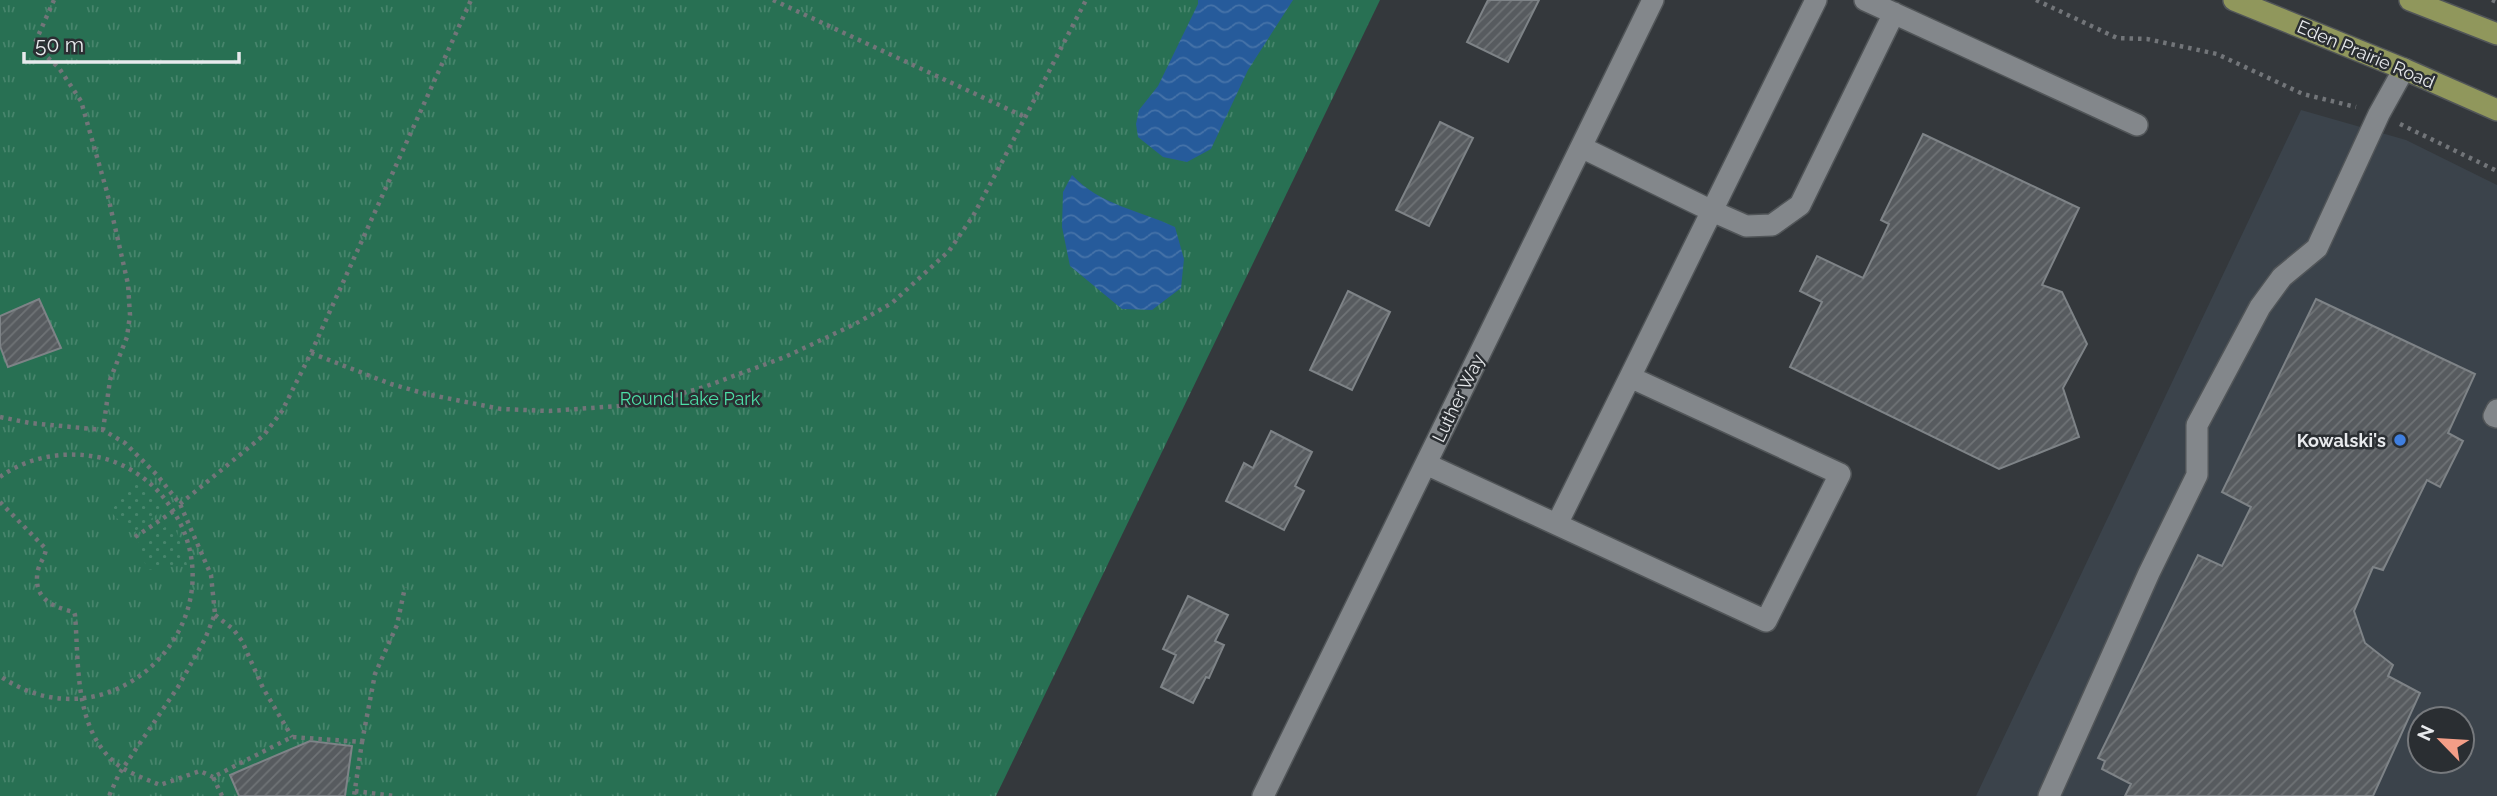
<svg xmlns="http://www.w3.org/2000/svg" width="2497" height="796" viewBox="0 0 2497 796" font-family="Raleway,sans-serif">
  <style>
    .built { fill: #3b434b; fill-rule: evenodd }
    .park { fill: url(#park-tufts) }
    .garden { fill: url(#garden-dots) }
    .water { fill: url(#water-waves) }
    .building { fill: url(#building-hatch); stroke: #7e8387; stroke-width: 2 }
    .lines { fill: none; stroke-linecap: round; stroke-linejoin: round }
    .minor-casing { stroke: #515558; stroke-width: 24 }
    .major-casing { stroke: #515558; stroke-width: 24 }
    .path { stroke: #727579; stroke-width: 4.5; stroke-dasharray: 3.5 5; stroke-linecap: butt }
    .minor { stroke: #83878b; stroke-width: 21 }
    .major { stroke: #90975c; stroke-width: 21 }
    .shop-dot { fill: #3f7fe0; stroke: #2a2e32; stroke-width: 2.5 }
    .labels { text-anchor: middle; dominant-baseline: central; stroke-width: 5; stroke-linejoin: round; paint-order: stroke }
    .street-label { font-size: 18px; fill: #e8eaed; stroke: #2a2e32 }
    .park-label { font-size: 18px; fill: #4ddfa7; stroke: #2a2e32 }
    .poi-label { font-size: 18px; font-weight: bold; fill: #e8eaed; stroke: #2a2e32; text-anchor: end }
  </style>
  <defs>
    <pattern id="park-tufts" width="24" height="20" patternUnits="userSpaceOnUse" patternTransform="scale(1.75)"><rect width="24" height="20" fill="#287053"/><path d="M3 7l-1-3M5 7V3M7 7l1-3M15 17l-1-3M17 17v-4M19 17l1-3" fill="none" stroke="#47856c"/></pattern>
    <pattern id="garden-dots" width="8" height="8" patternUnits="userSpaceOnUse" patternTransform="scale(1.75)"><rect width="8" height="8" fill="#287053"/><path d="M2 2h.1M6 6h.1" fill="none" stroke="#47856c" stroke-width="1.8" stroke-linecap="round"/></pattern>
    <pattern id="water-waves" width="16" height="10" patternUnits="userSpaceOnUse" patternTransform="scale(1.75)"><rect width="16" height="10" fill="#265b9b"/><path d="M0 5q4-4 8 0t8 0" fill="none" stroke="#4673a9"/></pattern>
    <pattern id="building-hatch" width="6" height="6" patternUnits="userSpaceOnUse" patternTransform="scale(1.75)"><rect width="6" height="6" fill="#575b5f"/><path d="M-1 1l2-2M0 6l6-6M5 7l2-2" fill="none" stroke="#6f7376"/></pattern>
  </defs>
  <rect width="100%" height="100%" fill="#34383c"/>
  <path class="built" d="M 2301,110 L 2406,140 L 2497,185 L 2497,796 L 1976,796 ZM 2420,719 L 2462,719 L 2462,761 L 2420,761 Z"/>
  <path class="park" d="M 0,0 L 1380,0 L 996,796 L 0,796 Z"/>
  <path class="garden" d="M 132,479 L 145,488 L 166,507 L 132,534 L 111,512 Z
    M 173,523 L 184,551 L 187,565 L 147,570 L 138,541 Z"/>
  <path class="water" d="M 1198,0 L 1293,0 L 1248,70 L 1211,149 L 1187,162 L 1163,157 L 1138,137 L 1136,124 L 1139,110 L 1158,86 L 1198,4 Z
    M 1072,175 C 1100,205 1139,210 1175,227 L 1184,259 L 1181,288 L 1152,310 L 1122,309 L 1070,266 L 1062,227 L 1063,192 Z"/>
  <path class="building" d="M 1488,0 L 1539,0 L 1508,62 L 1467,42 Z
    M 1440,122 L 1473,138 L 1429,226 L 1396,210 Z
    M 1923,134 L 2079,208 L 2042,285 L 2062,292 L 2087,344 L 2063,388 L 2079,437 L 1999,469 L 1790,367 L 1822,302 L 1800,291 L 1817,256 L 1863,278 L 1889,224 L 1881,220 Z
    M 1348,291 L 1390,312 L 1352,390 L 1310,370 Z
    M 39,299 L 61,348 L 8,367 L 0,346 L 0,316 Z
    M 2316,299 L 2475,374 L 2448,433 L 2463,441 L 2440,487 L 2427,480 L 2383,570 L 2373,567 L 2354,611 L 2365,643 L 2393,665 L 2388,676 L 2420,693 L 2373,796 L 2125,796 L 2131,784 L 2102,769 L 2105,761 L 2098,758 L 2198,555 L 2222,566 L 2251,507 L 2222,492 Z
    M 1271,431 L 1312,452 L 1295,486 L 1304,491 L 1284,530 L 1226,501 L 1244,463 L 1253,468 Z
    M 1188,596 L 1228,615 L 1215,641 L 1224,645 L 1209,678 L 1206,677 L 1193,703 L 1161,687 L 1176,655 L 1163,649 Z
    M 310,741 L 352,746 L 345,796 L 239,796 L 230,775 Z"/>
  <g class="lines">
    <defs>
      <path id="minor" d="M 1865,0 L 2137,125
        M 1581,147 L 1712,211 L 1746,226 L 1772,225 L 1800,205 L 1894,13
        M 1630,377 L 1816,0
        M 2497,410 L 2494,416 L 2497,417
        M 1426,464 L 1766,621 L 1840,474 L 1630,377 L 1557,524
        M 1263,796 L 1653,0
        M 2049,796 L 2149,573 L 2197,475 L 2197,425 L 2260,307 L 2282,277 L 2317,248 L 2379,114 L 2404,69"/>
      <path id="major" d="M 2234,0 L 2404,69 L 2497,110
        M 2410,0 L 2497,34"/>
    </defs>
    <use href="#minor" class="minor-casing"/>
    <use href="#major" class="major-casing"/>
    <path class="path" d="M 54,0 L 34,45 L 59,68 L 81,101 L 107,192 L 128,284 L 130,315 L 127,337 L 110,380 L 103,430
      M 773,0 L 1025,117
      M 2036,0 L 2117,38 L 2147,39 L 2217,54 L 2303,94 L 2356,107
      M 2492,0 L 2497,2
      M 2400,124 L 2497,171
      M 311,353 L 391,384 L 426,394 L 501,409 L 549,411 L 646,404 L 704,387 L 785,357 L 855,324 L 892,303 L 949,251 L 973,216 L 1002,162 L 1086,0
      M 0,417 L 30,423 L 103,430 L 125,443 L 157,475 L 180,504 L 211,575 L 215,614 L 205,639 L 178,687 L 119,774 L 109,796
      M 0,477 C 29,456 67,450 102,458 C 127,464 152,481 167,502 C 250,613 115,755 0,676
      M 0,502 L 46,549 C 45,557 40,562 38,570 C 32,598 52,607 74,612 L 75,615 C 79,663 74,724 112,760 C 124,772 144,778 160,785 L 200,771 L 213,777
      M 180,504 L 264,435 L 282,411 L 311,353 L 471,0
      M 135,537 L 174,511
      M 215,615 L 233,629 L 242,641 L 263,688 L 292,737
      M 362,742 L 375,674 L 397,625 L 405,587
      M 355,791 L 394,796
      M 222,796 L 213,777 L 292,737 L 362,742 L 354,796"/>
    <use href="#minor" class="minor"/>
    <use href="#major" class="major"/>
  </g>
  <circle class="shop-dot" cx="2400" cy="440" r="7"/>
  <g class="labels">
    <g class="street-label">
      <text transform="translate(2366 54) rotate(23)">Eden Prairie Road</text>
      <text transform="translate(1458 398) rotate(-64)">Luther Way</text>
    </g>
    <g class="park-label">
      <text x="690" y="398">Round Lake Park</text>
    </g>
    <g class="poi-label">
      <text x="2386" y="440">Kowalski's</text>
    </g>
  </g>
  <g transform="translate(2441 740) rotate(295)"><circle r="33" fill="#2a2e32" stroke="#76797d" stroke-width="2"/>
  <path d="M0-5L12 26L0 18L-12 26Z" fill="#f49e87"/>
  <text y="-10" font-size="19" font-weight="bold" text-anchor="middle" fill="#e8eaed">N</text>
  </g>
  <path d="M24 52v10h215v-10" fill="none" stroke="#e8eaed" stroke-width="3.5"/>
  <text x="35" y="52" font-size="21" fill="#e8eaed" stroke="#2a2e32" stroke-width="5" paint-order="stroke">50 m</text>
</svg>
